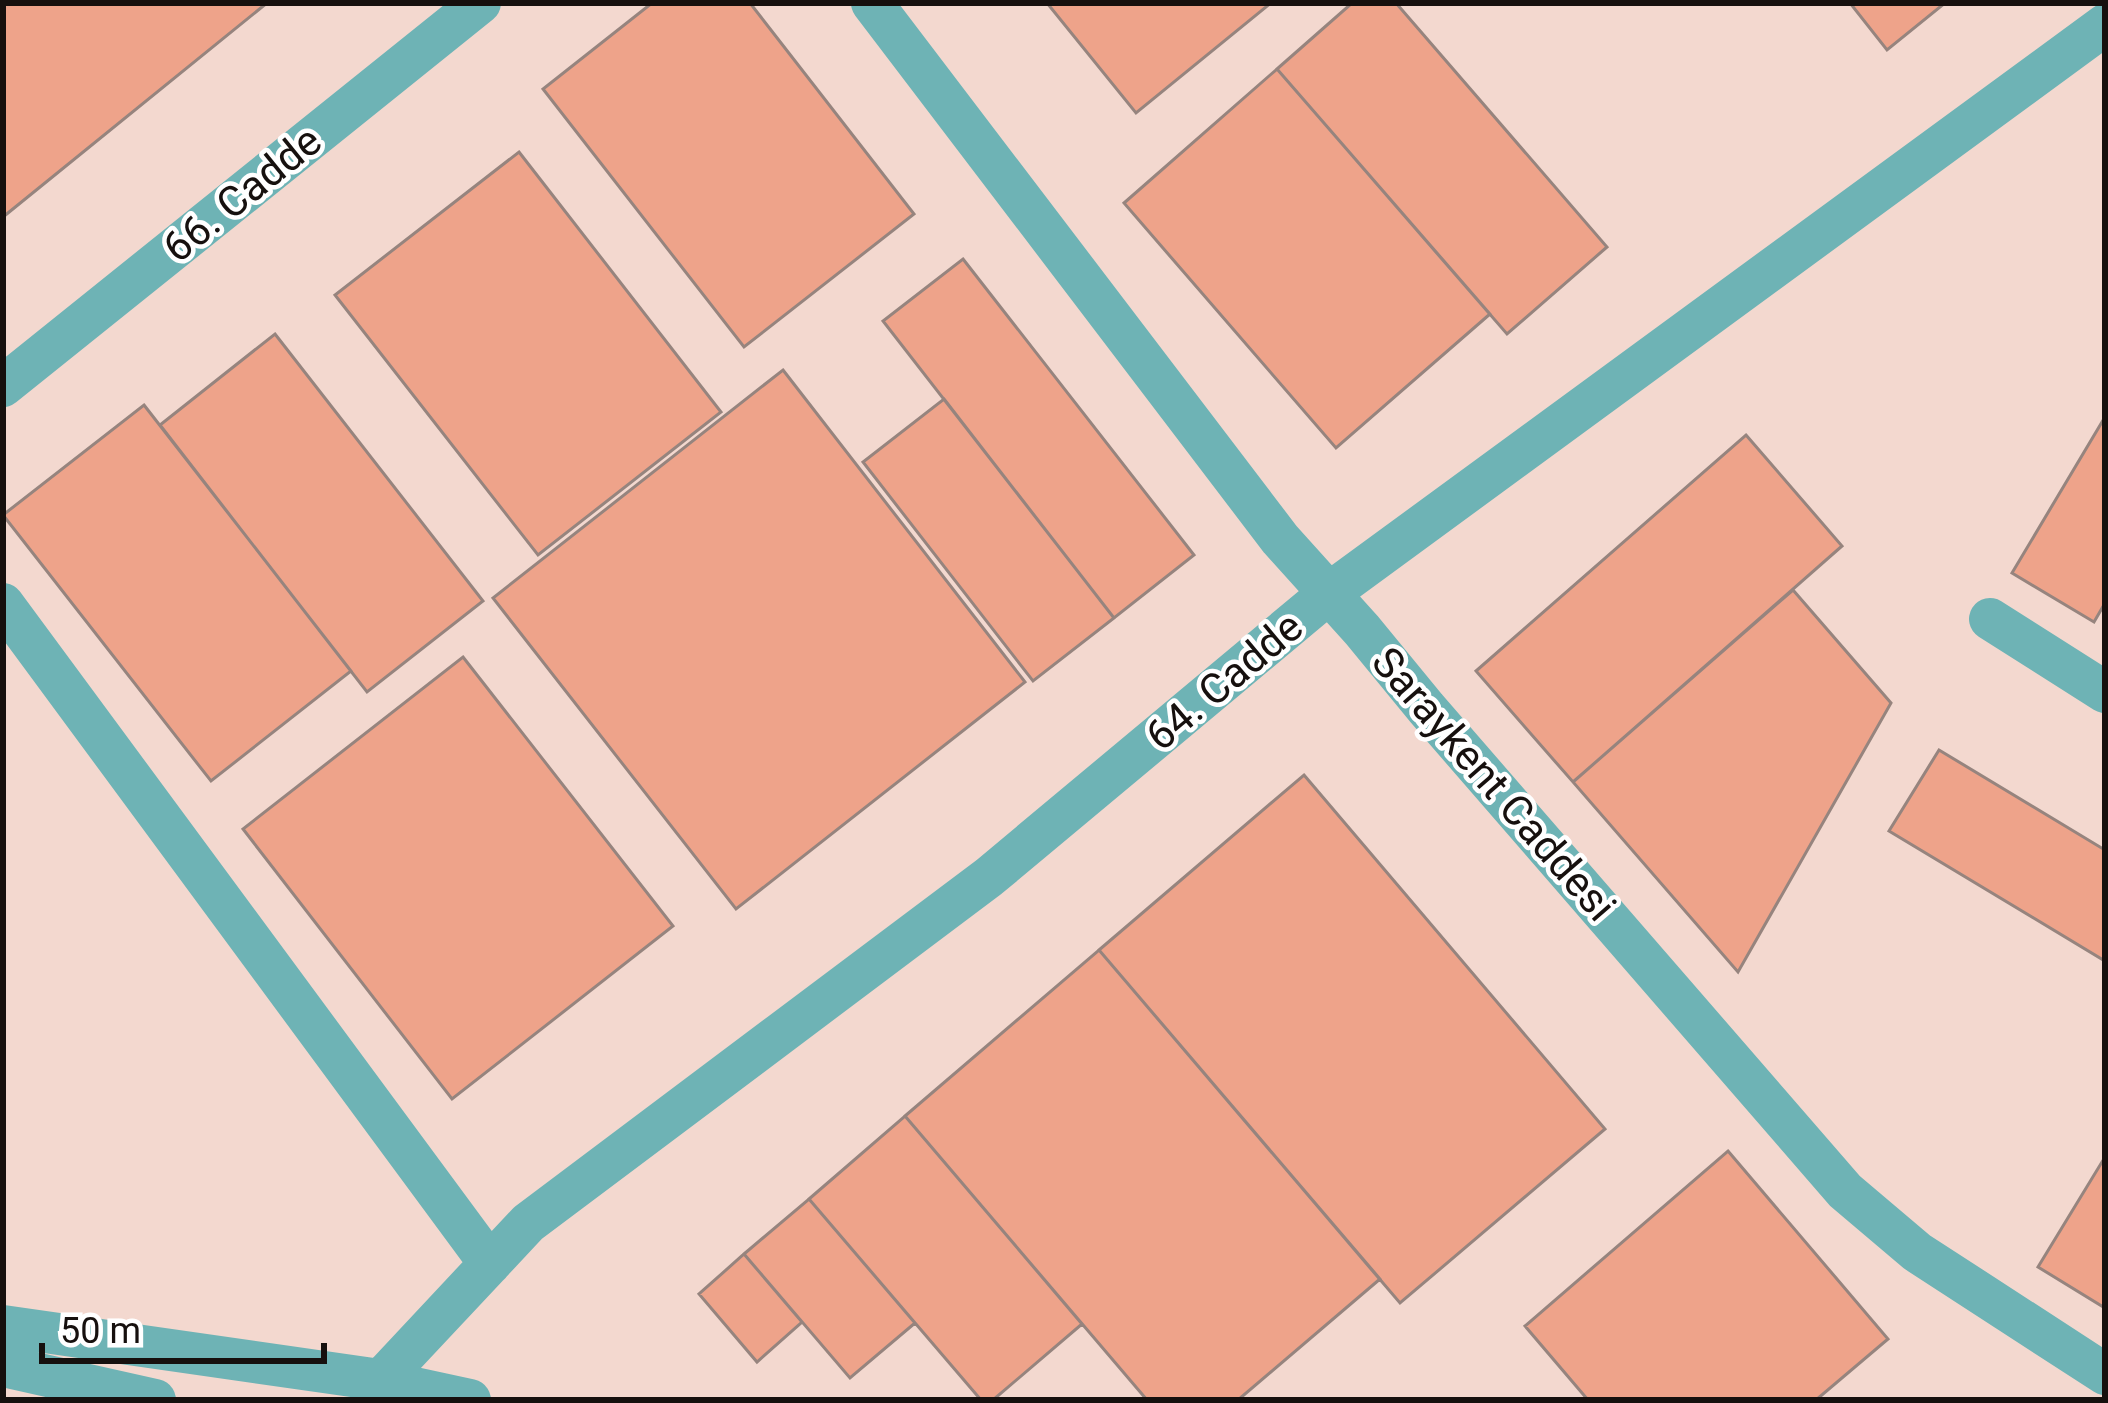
<svg xmlns="http://www.w3.org/2000/svg" width="2108" height="1403" viewBox="0 0 2108 1403" font-family="Roboto,sans-serif">
  <style>
    .built { fill: #f3d8cf }
    .building { fill: #eea38a; stroke: #96847e; stroke-width: 3 }
    .lines { fill: none; stroke-linecap: round; stroke-linejoin: round }
    .minor { stroke: #6eb3b5; stroke-width: 42 }
    .labels { text-anchor: middle; dominant-baseline: central; stroke-width: 9; stroke-linejoin: round; paint-order: stroke }
    .street-label { font-size: 42px; fill: #16100e; stroke: #fff }
  </style>
  <rect width="100%" height="100%" fill="#fbe7e0"/>
  <path class="built" d="M 3,3 L 2105,3 L 2105,1400 L 3,1400 Z"/>
  <path class="building" d="M 3,3 L 267,3 L 3,217 Z
    M 652,3 L 750,3 L 914,214 L 744,347 L 543,89 Z
    M 1047,3 L 1271,3 L 1136,113 Z
    M 1352,3 L 1396,3 L 1607,247 L 1507,334 L 1277,69 Z
    M 1850,3 L 1945,3 L 1887,50 Z
    M 1277,69 L 1490,314 L 1336,448 L 1124,203 Z
    M 519,152 L 721,412 L 538,555 L 335,295 Z
    M 963,259 L 1194,555 L 1114,618 L 883,321 Z
    M 275,334 L 483,601 L 367,692 L 160,425 Z
    M 783,370 L 1025,682 L 736,909 L 493,598 Z
    M 944,399 L 1114,618 L 1033,681 L 863,462 Z
    M 144,405 L 351,671 L 211,781 L 3,515 Z
    M 2105,417 L 2105,603 L 2094,622 L 2012,573 Z
    M 1746,435 L 1842,546 L 1573,782 L 1476,671 Z
    M 1793,590 L 1891,703 L 1738,972 L 1573,782 Z
    M 463,657 L 673,926 L 452,1099 L 243,829 Z
    M 1939,750 L 2105,850 L 2105,961 L 1889,831 Z
    M 1304,775 L 1605,1129 L 1400,1303 L 1099,950 Z
    M 1099,950 L 1380,1279 L 1238,1400 L 1147,1400 L 905,1116 Z
    M 905,1116 L 1082,1324 L 993,1400 L 981,1400 L 809,1199 Z
    M 1728,1151 L 1888,1339 L 1816,1400 L 1588,1400 L 1525,1326 Z
    M 2105,1157 L 2105,1308 L 2038,1267 Z
    M 809,1199 L 915,1323 L 850,1378 L 744,1254 Z
    M 744,1254 L 802,1322 L 757,1362 L 699,1294 Z"/>
  <g class="lines">
    <path class="minor" d="M 872,3 L 1280,539 L 1362,630 L 1426,708 L 1845,1191 L 1917,1252 L 2105,1374
      M 3,386 L 480,3
      M 3,604 L 490,1264
      M 1990,619 L 2105,692
      M 3,1326 L 373,1379 L 470,1400
      M 3,1366 L 155,1400
      M 380,1381 L 528,1223 L 989,877 L 1328,594 L 2105,25"/>
  </g>
  <g class="labels">
    <g class="street-label">
      <text transform="translate(242 194) rotate(-39)">66. Cadde</text>
      <text transform="translate(1224 681) rotate(-40)">64. Cadde</text>
      <text transform="translate(1494 784) rotate(49)">Saraykent Caddesi</text>
    </g>
  </g>
  <rect width="2108" height="1403" fill="none" stroke="#16100e" stroke-width="12"/>
  <path d="M42 1343v18h282v-18" fill="none" stroke="#16100e" stroke-width="6"/>
  <text x="60" y="1343" font-size="36" fill="#16100e" stroke="#ffffff" stroke-width="9" paint-order="stroke">50 m</text>
</svg>
